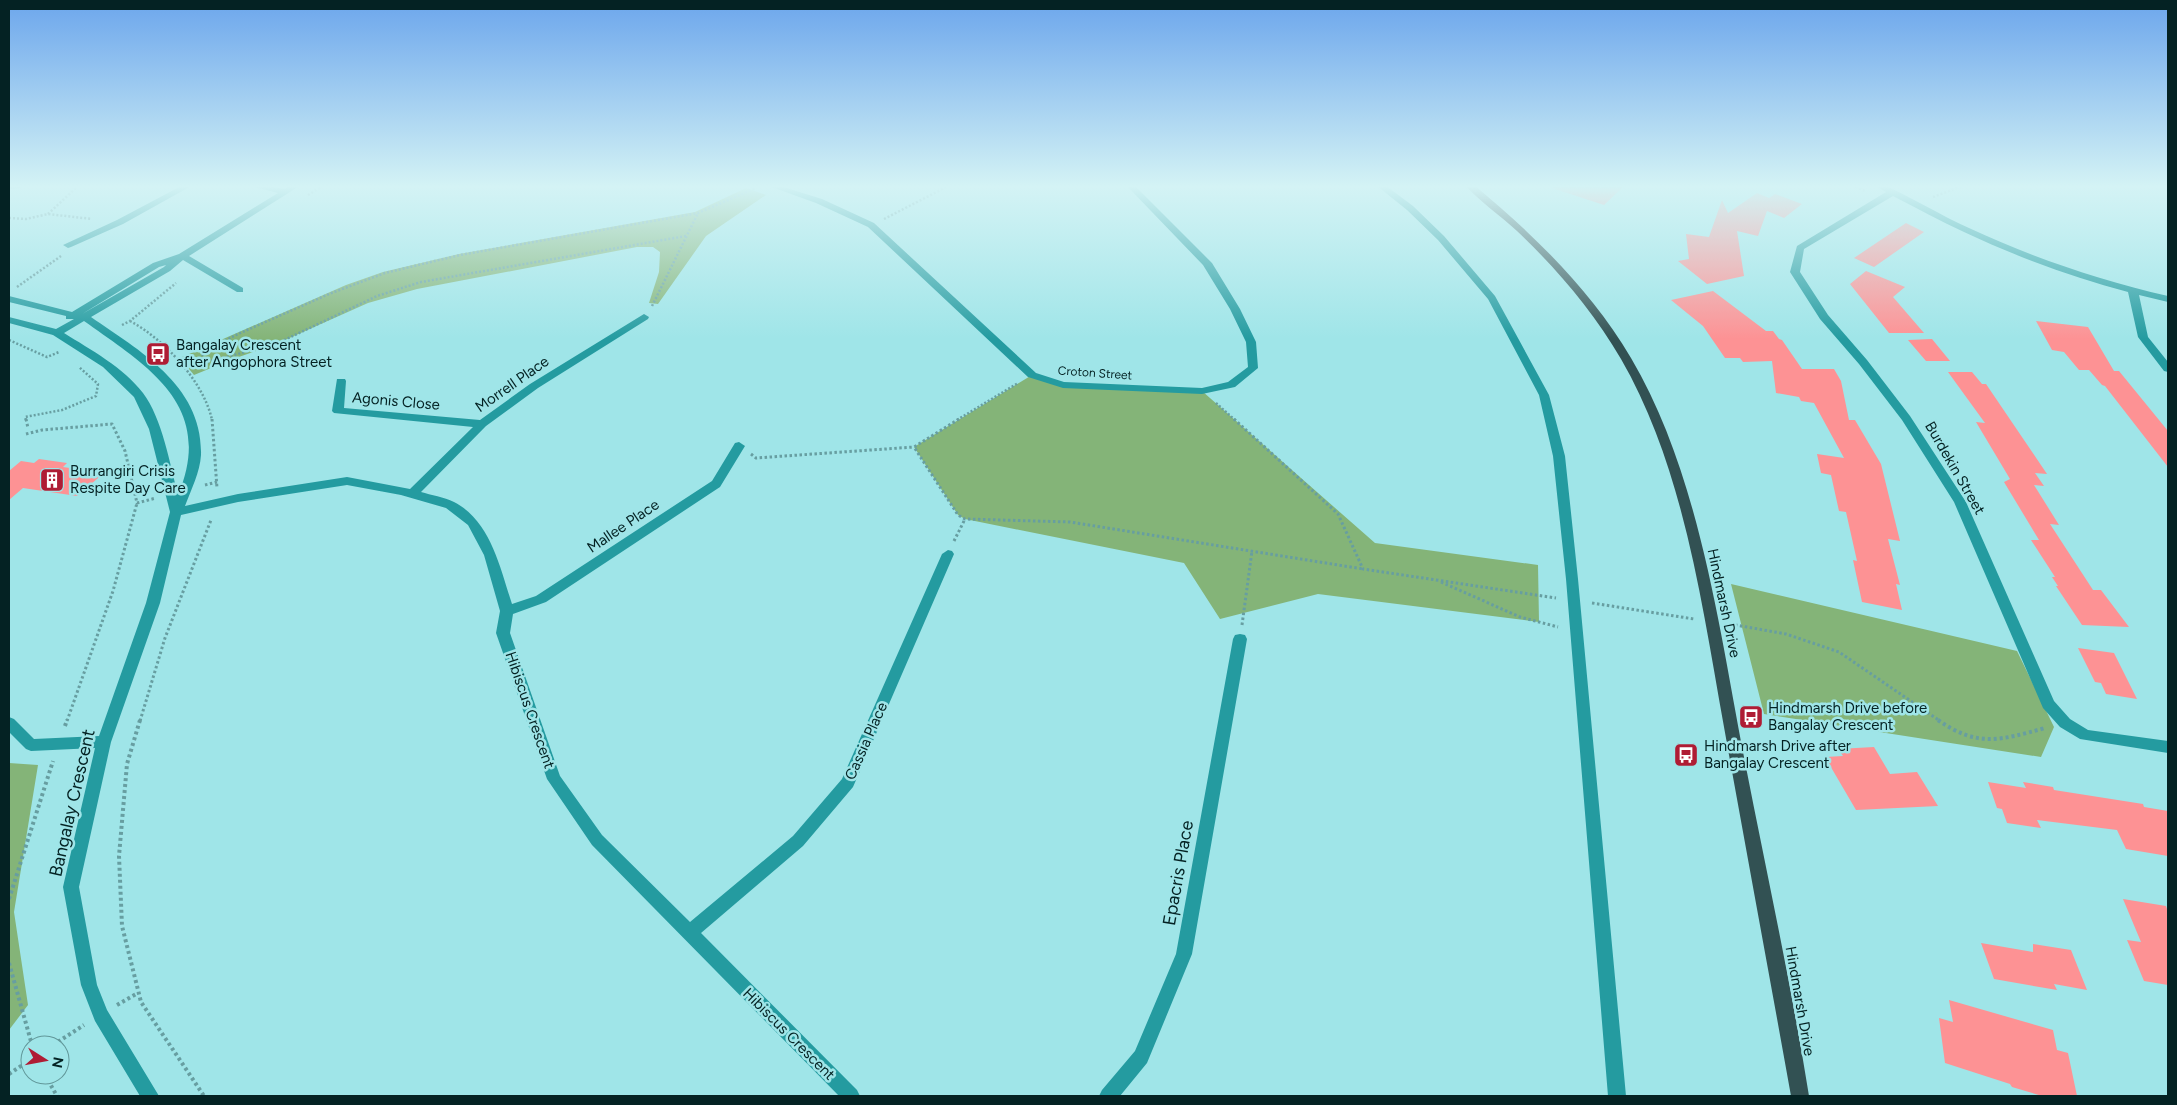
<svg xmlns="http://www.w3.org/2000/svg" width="2177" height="1105" viewBox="0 0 2177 1105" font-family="Figtree,sans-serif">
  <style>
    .green { fill: #84b478 }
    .building { fill: #fd9294 }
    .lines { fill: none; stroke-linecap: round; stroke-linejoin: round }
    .path-far2 { stroke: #679ea1; stroke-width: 2.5; stroke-dasharray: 2 2; stroke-linecap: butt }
    .path-far1 { stroke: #679ea1; stroke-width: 3; stroke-dasharray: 2.5 2.5; stroke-linecap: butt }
    .path { stroke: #679ea1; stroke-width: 4; stroke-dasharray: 3 3; stroke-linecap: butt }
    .minor { fill: #249ba0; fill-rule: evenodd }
    .major { fill: #325153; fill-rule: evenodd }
    .labels { text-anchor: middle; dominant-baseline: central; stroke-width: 5; stroke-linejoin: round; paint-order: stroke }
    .far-street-label { font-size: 12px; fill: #042223; stroke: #9fe5e8 }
    .poi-label { font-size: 15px; fill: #042223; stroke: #9fe5e8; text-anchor: start }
    .street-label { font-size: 15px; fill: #042223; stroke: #9fe5e8 }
    .near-street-label { font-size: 18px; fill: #042223; stroke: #9fe5e8 }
  </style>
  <rect width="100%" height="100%" fill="#9fe5e8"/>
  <path class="green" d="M 746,188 L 766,195 L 706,236 L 658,304 L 649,303 L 659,272 L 660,252 L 653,247 L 637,247 L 417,289 L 368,303 L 276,344 L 233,359 L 194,375 L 180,358 L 346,285 L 383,272 L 459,254 L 695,212 Z
    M 1032,375 L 1054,383 L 1202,391 L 1375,543 L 1538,565 L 1539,622 L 1318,594 L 1220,619 L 1184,563 L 965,519 L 958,515 L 914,447 Z
    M 1731,584 L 2017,651 L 2054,727 L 2041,757 L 1764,714 Z
    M 9,763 L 38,765 L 14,912 L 28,1005 L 9,1030 Z"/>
  <path class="building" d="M 1553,185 L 1625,185 L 1604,205 L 1552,188 Z
    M 1757,193 L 1769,198 L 1775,194 L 1802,204 L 1784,218 L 1767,211 L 1758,236 L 1737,231 L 1744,276 L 1707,284 L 1678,261 L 1689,259 L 1686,234 L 1709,237 L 1722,200 L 1728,213 Z
    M 1906,223 L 1924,232 L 1874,267 L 1854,258 Z
    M 1866,271 L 1905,287 L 1893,297 L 1924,333 L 1889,333 L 1850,284 Z
    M 1713,291 L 1766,331 L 1773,331 L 1779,339 L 1782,340 L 1802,369 L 1834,369 L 1841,381 L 1849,420 L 1855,420 L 1881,464 L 1900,541 L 1888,539 L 1900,585 L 1896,584 L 1902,610 L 1862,602 L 1853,560 L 1857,561 L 1846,512 L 1839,511 L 1831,475 L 1821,473 L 1817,454 L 1844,458 L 1814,403 L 1801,401 L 1799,397 L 1776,393 L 1772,361 L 1743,362 L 1740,358 L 1725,358 L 1703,326 L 1671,300 Z
    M 2036,321 L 2088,327 L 2114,371 L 2119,371 L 2168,431 L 2168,467 L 2105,386 L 2102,385 L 2089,370 L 2079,370 L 2064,352 L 2052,350 Z
    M 1932,339 L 1950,361 L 1926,361 L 1908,340 Z
    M 1948,372 L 1972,372 L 1982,384 L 1986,384 L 2047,474 L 2035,473 L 2044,486 L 2034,485 L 2059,525 L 2050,524 L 2093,590 L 2101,590 L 2129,627 L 2082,625 L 2056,586 L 2058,586 L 2052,577 L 2055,577 L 2031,540 L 2039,540 L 2004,482 L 2010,479 L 1976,422 L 1985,423 Z
    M 39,459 L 67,463 L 63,467 L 104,473 L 77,496 L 23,488 L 9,500 L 9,471 L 21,461 L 34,463 Z
    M 2078,648 L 2114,653 L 2137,699 L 2106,694 L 2101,683 L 2095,682 Z
    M 1874,747 L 1890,774 L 1917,772 L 1938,806 L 1856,810 L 1825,757 L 1843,756 L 1838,749 Z
    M 1988,782 L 2026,788 L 2023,782 L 2053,787 L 2054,790 L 2143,804 L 2144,807 L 2168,811 L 2168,856 L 2126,849 L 2117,830 L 2037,820 L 2041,828 L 2007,823 L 2002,809 L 1997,808 Z
    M 2123,899 L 2166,906 L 2168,912 L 2168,985 L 2144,981 L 2127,940 L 2141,942 Z
    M 1981,943 L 2033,952 L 2033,944 L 2071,950 L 2087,990 L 2054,984 L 2057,990 L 1994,979 Z
    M 1949,1000 L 2053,1030 L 2057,1050 L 2068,1053 L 2077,1096 L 2042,1096 L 2012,1087 L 2010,1084 L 1945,1063 L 1939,1018 L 1953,1022 Z"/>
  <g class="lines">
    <path class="path-far2" d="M 1852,185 L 1865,191
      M 308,195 L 324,185
      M 1933,197 L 1965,185
      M 48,214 L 79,185
      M 9,218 L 26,219 L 48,214 L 92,219
      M 884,219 L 950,185
      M 686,236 L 421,282 L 377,296 L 276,344 L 192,366 L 208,349 L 238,334 L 329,294 L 385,273 L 460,255 L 698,213 L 756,188
      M 17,287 L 61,256
      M 652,306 L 698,213
      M 130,321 C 164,339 204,382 212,420
      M 122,325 L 130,321 L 176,283
      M 9,340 L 47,357 L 59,352
      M 1216,403 L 1235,420
      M 26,420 L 25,417 L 62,410 L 96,396 L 98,384 L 79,367
      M 957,420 L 1018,383"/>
    <path class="path-far1" d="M 26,419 L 28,428
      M 212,419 L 217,488
      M 959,419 L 914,447 L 958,515 L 965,519 L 1070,522 L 1363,569
      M 1234,419 L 1338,514 L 1363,569 L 1556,598
      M 26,434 L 42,430 L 112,424 L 125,451 L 137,503 L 156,498
      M 751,454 L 756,458 L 914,447
      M 205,485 L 217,482
      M 954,541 L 965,519
      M 1441,582 L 1520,617 L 1558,627
      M 1592,603 L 1694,619
      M 1730,624 L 1786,634 L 1839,652 L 1940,721
      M 1242,625 L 1252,551
      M 67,721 L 113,591 L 137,503
      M 140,721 L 165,638 L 211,520"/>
    <path class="path" d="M 140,720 L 127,764 L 119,856 L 122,926 L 141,1002 L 204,1096
      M 1938,720 C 1978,748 2001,740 2045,728
      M 65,726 L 67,720
      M 9,899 L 53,761
      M 9,963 L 32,1045
      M 117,1005 L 138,993
      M 53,1045 L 84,1025
      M 9,1074 L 30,1060
      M 45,1075 L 57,1096"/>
    <path class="minor" d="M 9,185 L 25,185 L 21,188 L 9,189 Z
      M 183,185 L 193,185 L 123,224 L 71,247 L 68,248 L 63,245 L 117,220 Z
      M 247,185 L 261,185 L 284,189 L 292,185 L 301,185 L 189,256 L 243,288 L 243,292 L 237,292 L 183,260 L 170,271 L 91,317 C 140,351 203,386 201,455 C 200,472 191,490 185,506 L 238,494 L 347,477 L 410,489 L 473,427 L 334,413 L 332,411 L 337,379 L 345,379 L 346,381 L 344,408 L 480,420 L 530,384 L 644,314 L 649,317 L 648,319 L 538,388 L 486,426 L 421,492 C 431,495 444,497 454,502 C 491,521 500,568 512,604 L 536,596 L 712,481 L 735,443 L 739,442 L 745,446 L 720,487 L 546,602 L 513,614 L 510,633 L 560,776 L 602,835 L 690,922 L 793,836 L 842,779 L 942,554 L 948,550 L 952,551 L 954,554 L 853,787 L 803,846 L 701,933 L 857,1090 L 860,1096 L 839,1096 L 592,845 L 547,779 L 496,633 L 500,611 L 484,555 L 468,525 L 446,508 L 401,495 L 347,485 L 238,502 L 181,515 L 160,603 L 111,742 L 79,887 L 97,985 L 107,1010 L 159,1096 L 140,1096 L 95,1021 L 81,985 L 63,887 L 95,748 L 31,751 L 26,749 L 9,732 L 9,717 L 14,719 L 34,739 L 99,736 L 146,603 L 170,512 L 149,429 L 134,397 L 103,367 L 53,335 L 9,323 L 9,317 L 56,329 L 74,319 L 66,319 L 66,316 L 9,302 L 9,296 L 72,312 L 153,263 L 179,254 L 278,193 ZM 166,265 L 164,267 L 82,314 L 159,267 ZM 84,321 C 147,366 216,405 178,495 C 170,464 162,418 143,393 C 123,367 91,350 64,333 Z
      M 766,185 L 777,185 L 822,199 L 874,223 L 1036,373 L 1064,382 L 1202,388 L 1228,382 L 1248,367 L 1246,342 L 1230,309 L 1203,265 L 1126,185 L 1134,185 L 1212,263 L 1240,309 L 1256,342 L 1258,368 L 1235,387 L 1202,394 L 1063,388 L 1028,377 L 868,227 L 816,203 Z
      M 1376,185 L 1385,185 L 1413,206 L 1444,236 L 1495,296 L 1549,395 L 1565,456 L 1578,579 L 1626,1096 L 1608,1096 L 1566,579 L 1553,456 L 1539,395 L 1488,299 L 1438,240 L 1407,210 Z
      M 1874,185 L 1884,185 C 1913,198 1940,215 1969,228 C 2033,258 2100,280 2168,296 L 2168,302 L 2139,295 L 2148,337 L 2168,362 L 2168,372 L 2164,371 L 2138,337 L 2128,292 C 2072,277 2017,257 1964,232 C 1940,221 1917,208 1893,196 L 1804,249 L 1800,272 L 1828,315 L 1867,360 L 1910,416 L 1966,502 L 2054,701 L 2070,719 L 2088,730 L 2168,741 L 2168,753 L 2080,739 L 2060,727 L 2043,708 L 1954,502 L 1902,420 L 1859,364 L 1820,319 L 1790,272 L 1797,246 L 1886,192 Z
      M 1240,634 L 1245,635 L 1247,639 L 1192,954 L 1147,1063 L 1120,1096 L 1099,1096 L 1102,1090 L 1135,1051 L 1176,954 L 1233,639 L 1235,635 Z"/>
    <path class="major" d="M 1465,185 L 1474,185 C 1534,235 1591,290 1631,358 C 1699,473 1719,627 1744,757 C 1766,870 1791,983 1809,1096 L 1791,1096 C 1769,973 1746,850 1724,727 C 1702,605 1684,468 1621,359 C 1593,311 1557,269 1517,231 C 1500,215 1480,202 1465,185 Z"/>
  </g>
  <linearGradient id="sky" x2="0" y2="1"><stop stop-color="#6ca6ec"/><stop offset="0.55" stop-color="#d4f3f5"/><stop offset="1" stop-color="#d4f3f5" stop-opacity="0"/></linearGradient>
  <rect width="2177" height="339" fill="url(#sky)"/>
  <defs>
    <symbol id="bus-square" viewBox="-11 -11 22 22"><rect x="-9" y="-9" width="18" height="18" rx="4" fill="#af1c34" stroke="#9fe5e8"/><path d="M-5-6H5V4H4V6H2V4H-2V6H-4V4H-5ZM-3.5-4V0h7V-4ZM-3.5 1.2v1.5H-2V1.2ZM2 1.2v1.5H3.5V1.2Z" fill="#fff"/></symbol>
    <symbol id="building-square" viewBox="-11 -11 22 22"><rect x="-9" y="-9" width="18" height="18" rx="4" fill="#af1c34" stroke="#9fe5e8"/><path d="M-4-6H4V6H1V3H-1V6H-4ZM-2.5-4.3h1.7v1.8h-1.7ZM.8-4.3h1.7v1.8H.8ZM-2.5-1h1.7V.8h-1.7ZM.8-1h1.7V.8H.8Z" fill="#fff"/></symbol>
  </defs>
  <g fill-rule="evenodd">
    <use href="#bus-square" x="144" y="340" width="28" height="28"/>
    <use href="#building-square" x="38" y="466" width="28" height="28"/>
    <use href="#bus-square" x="1737" y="703" width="28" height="28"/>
    <use href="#bus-square" x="1672" y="741" width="28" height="28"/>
  </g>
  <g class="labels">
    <g class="far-street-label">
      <text transform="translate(1095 373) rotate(4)">Croton Street</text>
    </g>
    <g class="poi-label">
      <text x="176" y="345">Bangalay Crescent<tspan x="176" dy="17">after Angophora Street</tspan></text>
      <text x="70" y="471">Burrangiri Crisis<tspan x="70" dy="17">Respite Day Care</tspan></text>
      <text x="1768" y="708">Hindmarsh Drive before<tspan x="1768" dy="17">Bangalay Crescent</tspan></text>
      <text x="1704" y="746">Hindmarsh Drive after<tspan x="1704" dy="17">Bangalay Crescent</tspan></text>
    </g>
    <g class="street-label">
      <text transform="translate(512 384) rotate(-35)">Morrell Place</text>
      <text transform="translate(396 401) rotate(5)">Agonis Close</text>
      <text transform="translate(1955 468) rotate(60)">Burdekin Street</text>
      <text transform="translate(623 526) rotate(-34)">Mallee Place</text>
      <text transform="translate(1724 603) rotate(78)">Hindmarsh Drive</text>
      <text transform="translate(530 710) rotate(71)">Hibiscus Crescent</text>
      <text transform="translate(866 741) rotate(-66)">Cassia Place</text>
      <text transform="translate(1800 1001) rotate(80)">Hindmarsh Drive</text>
      <text transform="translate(789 1034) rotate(45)">Hibiscus Crescent</text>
    </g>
    <g class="near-street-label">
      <text transform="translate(72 803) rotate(-77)">Bangalay Crescent</text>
      <text transform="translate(1178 873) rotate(-80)">Epacris Place</text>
    </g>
  </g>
  <rect width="2177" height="1105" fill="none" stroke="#042223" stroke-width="20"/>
  <g transform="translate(45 1060) rotate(101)"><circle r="24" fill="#9fe5e8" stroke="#619799"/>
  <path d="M0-4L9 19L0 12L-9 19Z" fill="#af1c34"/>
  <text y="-8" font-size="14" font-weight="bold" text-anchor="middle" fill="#042223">N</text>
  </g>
</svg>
